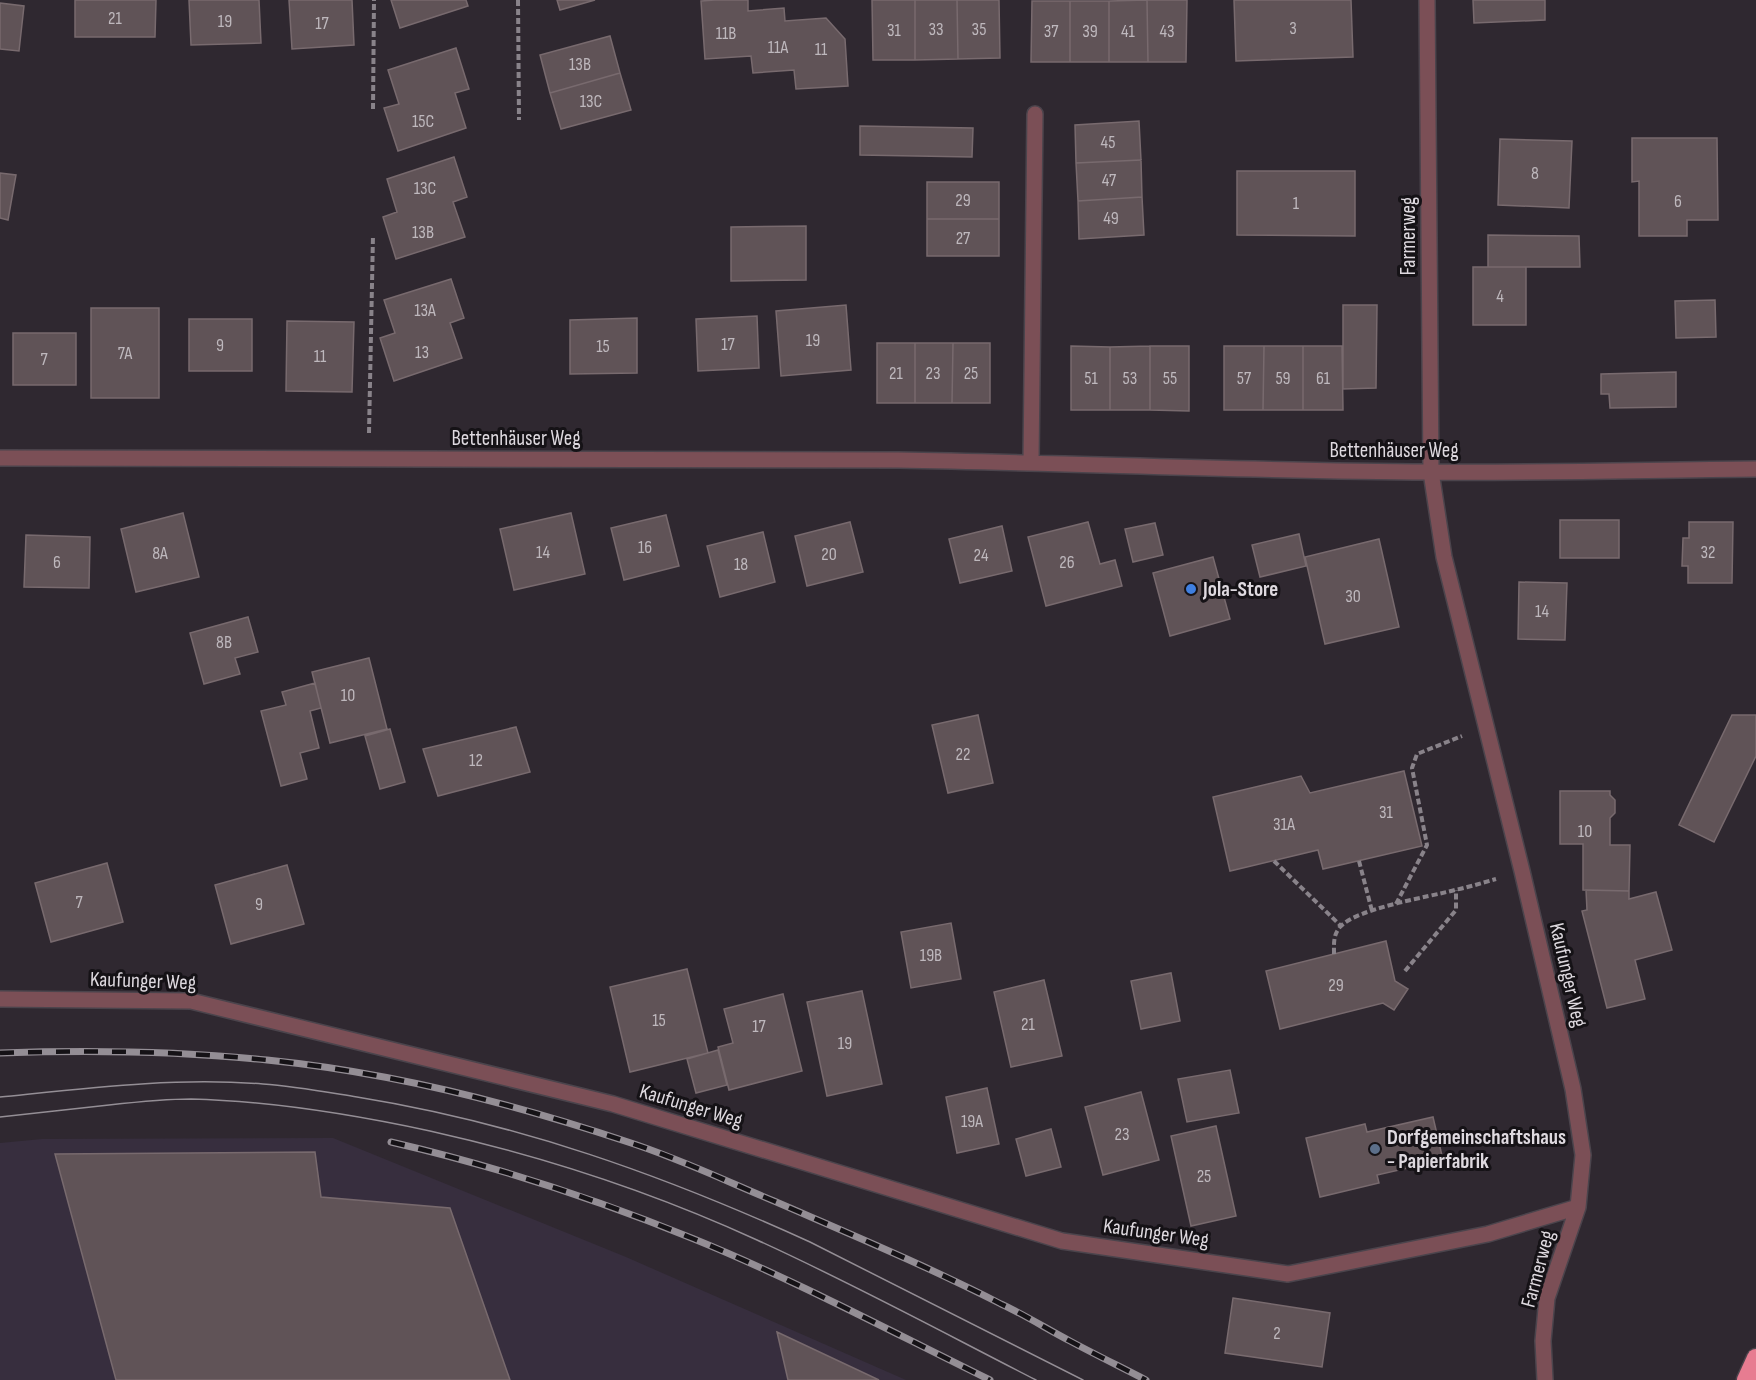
<svg xmlns="http://www.w3.org/2000/svg" width="1756" height="1380" viewBox="0 0 1756 1380" font-family="'Sofia Sans Condensed',sans-serif">
  <style>
    .industrial { fill: #372e3e }
    .building { fill: #605357; stroke: #786a6e; stroke-width: 1.5 }
    .lines { fill: none; stroke-linecap: round; stroke-linejoin: round }
    .minor-casing { stroke: #4b444c; stroke-width: 18 }
    .motorway-casing { stroke: #4b444c; stroke-width: 21 }
    .path { stroke: #89838a; stroke-width: 4; stroke-dasharray: 6 3; stroke-linecap: butt }
    .minor { stroke: #7b4f56; stroke-width: 15 }
    .motorway { stroke: #e77c91; stroke-width: 18 }
    .tram { stroke: #948e95; stroke-width: 1.5 }
    .rail-casing { stroke: #948e95; stroke-width: 7 }
    .rail { stroke: #151216; stroke-width: 4.5; stroke-dasharray: 14; stroke-linecap: butt }
    .shop-dot { fill: #3f7fe0; stroke: #151216; stroke-width: 2 }
    .service-dot { fill: #5c6f8a; stroke: #151216; stroke-width: 2 }
    .labels { text-anchor: middle; dominant-baseline: central; stroke-width: 6; stroke-linejoin: round; paint-order: stroke }
    .number-label { font-size: 18px; fill: #beb8bd }
    .street-label { font-size: 21px; fill: #ded9df; stroke: #151216 }
    .poi-label { font-size: 21px; font-weight: bold; fill: #ded9df; stroke: #151216; text-anchor: start }
  </style>
  <rect width="100%" height="100%" fill="#2f2830"/>
  <path class="industrial" d="M 333,1138 L 626,1257 L 906,1380 L 0,1380 L 0,1143 L 42,1139 Z"/>
  <path class="building" d="M 75,0 L 156,0 L 155,37 L 75,37 Z
    M 189,0 L 259,0 L 261,43 L 191,45 Z
    M 289,0 L 352,0 L 354,45 L 292,49 Z
    M 391,0 L 466,0 L 468,6 L 400,28 Z
    M 557,0 L 595,0 L 560,10 Z
    M 715,0 L 748,0 L 748,11 L 784,8 L 785,21 L 826,18 L 845,39 L 848,86 L 796,89 L 794,70 L 753,73 L 751,56 L 705,59 L 701,1 Z
    M 872,0 L 915,0 L 915,60 L 873,60 Z
    M 915,0 L 957,0 L 958,59 L 915,60 Z
    M 957,0 L 999,0 L 1000,58 L 958,59 Z
    M 1147,0 L 1187,0 L 1186,62 L 1148,62 Z
    M 1147,0 L 1148,62 L 1109,62 L 1109,1 Z
    M 1234,0 L 1351,0 L 1353,57 L 1236,61 Z
    M 1473,0 L 1545,0 L 1545,20 L 1474,23 Z
    M 1032,1 L 1070,1 L 1070,62 L 1031,62 Z
    M 1070,1 L 1109,1 L 1109,62 L 1070,62 Z
    M 0,3 L 24,6 L 19,51 L 0,49 Z
    M 610,36 L 620,73 L 550,93 L 540,55 Z
    M 456,48 L 469,89 L 455,93 L 466,128 L 398,151 L 384,108 L 399,104 L 388,70 Z
    M 620,73 L 631,110 L 561,129 L 550,93 Z
    M 1139,121 L 1141,160 L 1076,163 L 1075,125 Z
    M 860,126 L 973,128 L 972,157 L 860,155 Z
    M 1632,138 L 1717,138 L 1718,220 L 1687,220 L 1687,236 L 1639,236 L 1639,181 L 1632,182 Z
    M 1500,139 L 1572,141 L 1569,208 L 1498,205 Z
    M 454,157 L 467,197 L 453,202 L 465,237 L 396,259 L 383,217 L 397,212 L 387,179 Z
    M 1141,160 L 1142,197 L 1078,201 L 1076,163 Z
    M 1237,171 L 1355,171 L 1355,236 L 1237,235 Z
    M 0,173 L 16,175 L 8,220 L 0,218 Z
    M 927,182 L 999,182 L 999,219 L 927,219 Z
    M 1142,197 L 1144,235 L 1079,239 L 1078,201 Z
    M 927,219 L 999,219 L 999,256 L 927,256 Z
    M 806,226 L 806,280 L 731,281 L 731,227 Z
    M 1488,235 L 1579,236 L 1580,267 L 1488,267 Z
    M 1473,267 L 1526,267 L 1526,325 L 1473,325 Z
    M 451,279 L 464,318 L 450,323 L 462,358 L 394,381 L 380,338 L 395,333 L 384,300 Z
    M 1715,300 L 1716,337 L 1676,338 L 1675,301 Z
    M 846,305 L 851,370 L 781,376 L 776,311 Z
    M 1343,305 L 1377,305 L 1376,388 L 1343,389 Z
    M 91,308 L 159,308 L 159,398 L 91,398 Z
    M 757,316 L 759,368 L 698,371 L 696,319 Z
    M 637,318 L 637,373 L 570,374 L 570,320 Z
    M 189,319 L 252,319 L 252,371 L 189,371 Z
    M 287,321 L 354,322 L 352,392 L 286,391 Z
    M 13,333 L 76,333 L 76,385 L 13,385 Z
    M 877,343 L 915,343 L 915,403 L 877,403 Z
    M 915,343 L 953,343 L 952,403 L 915,403 Z
    M 953,343 L 990,343 L 990,403 L 952,403 Z
    M 1071,346 L 1110,347 L 1110,410 L 1071,410 Z
    M 1150,346 L 1189,346 L 1189,411 L 1150,410 Z
    M 1150,346 L 1150,410 L 1110,410 L 1110,347 Z
    M 1224,346 L 1264,346 L 1263,410 L 1224,410 Z
    M 1264,346 L 1303,346 L 1303,410 L 1263,410 Z
    M 1303,346 L 1342,346 L 1343,410 L 1303,410 Z
    M 1676,372 L 1676,407 L 1610,408 L 1609,394 L 1601,394 L 1601,374 Z
    M 183,513 L 199,577 L 136,592 L 121,529 Z
    M 571,513 L 585,574 L 514,590 L 500,529 Z
    M 666,515 L 679,566 L 624,580 L 611,528 Z
    M 1560,520 L 1619,520 L 1619,558 L 1560,558 Z
    M 850,522 L 863,572 L 807,586 L 795,536 Z
    M 1088,522 L 1100,564 L 1115,560 L 1122,586 L 1046,606 L 1028,537 Z
    M 1689,522 L 1733,522 L 1732,583 L 1688,583 L 1688,566 L 1682,566 L 1683,538 L 1689,538 Z
    M 1155,523 L 1163,555 L 1133,562 L 1125,529 Z
    M 1002,526 L 1012,571 L 960,583 L 949,539 Z
    M 763,532 L 775,582 L 720,597 L 707,546 Z
    M 1299,534 L 1306,566 L 1260,577 L 1252,545 Z
    M 26,535 L 90,537 L 89,588 L 24,587 Z
    M 1379,539 L 1399,627 L 1325,644 L 1305,557 Z
    M 1213,557 L 1230,619 L 1170,636 L 1153,573 Z
    M 1519,582 L 1567,583 L 1565,640 L 1518,639 Z
    M 248,617 L 258,652 L 235,658 L 240,674 L 204,684 L 190,633 Z
    M 369,658 L 387,729 L 330,743 L 312,672 Z
    M 315,683 L 321,708 L 310,711 L 319,748 L 300,753 L 307,779 L 281,786 L 261,711 L 286,705 L 282,692 Z
    M 978,715 L 993,783 L 948,793 L 932,725 Z
    M 1732,715 L 1756,715 L 1756,756 L 1714,842 L 1679,825 Z
    M 516,727 L 530,772 L 438,796 L 423,749 Z
    M 390,729 L 405,782 L 380,789 L 365,736 Z
    M 1404,771 L 1422,846 L 1323,869 L 1318,850 L 1230,871 L 1213,797 L 1301,776 L 1310,793 Z
    M 1560,791 L 1610,791 L 1610,795 L 1615,800 L 1615,813 L 1610,818 L 1610,845 L 1630,845 L 1629,891 L 1583,890 L 1583,844 L 1560,844 Z
    M 107,863 L 123,922 L 51,942 L 35,883 Z
    M 287,865 L 304,924 L 231,944 L 215,885 Z
    M 1586,890 L 1629,891 L 1629,899 L 1656,892 L 1672,950 L 1635,960 L 1645,999 L 1607,1008 L 1582,911 L 1587,910 Z
    M 951,923 L 961,979 L 911,988 L 901,932 Z
    M 1386,941 L 1395,981 L 1408,989 L 1394,1010 L 1383,1003 L 1280,1029 L 1266,971 Z
    M 687,969 L 708,1053 L 630,1072 L 610,987 Z
    M 1171,973 L 1180,1021 L 1141,1029 L 1131,981 Z
    M 1044,980 L 1062,1056 L 1011,1067 L 994,992 Z
    M 862,991 L 882,1084 L 827,1096 L 807,1002 Z
    M 783,994 L 802,1071 L 729,1090 L 718,1047 L 733,1043 L 724,1009 Z
    M 718,1050 L 727,1085 L 696,1093 L 687,1059 Z
    M 1230,1070 L 1239,1113 L 1187,1122 L 1178,1079 Z
    M 987,1088 L 999,1144 L 957,1153 L 946,1097 Z
    M 1141,1092 L 1159,1160 L 1103,1175 L 1085,1107 Z
    M 1433,1117 L 1443,1160 L 1377,1175 L 1379,1183 L 1320,1197 L 1306,1138 L 1365,1124 L 1367,1132 Z
    M 1216,1126 L 1236,1216 L 1191,1226 L 1171,1136 Z
    M 1051,1129 L 1061,1167 L 1026,1176 L 1016,1139 Z
    M 315,1152 L 321,1197 L 450,1208 L 510,1380 L 116,1380 L 55,1154 Z
    M 1233,1298 L 1330,1313 L 1322,1367 L 1225,1353 Z
    M 777,1332 L 879,1380 L 788,1380 Z"/>
  <g class="lines">
    <defs>
      <path id="minor" d="M 1427,0 L 1431,472 L 1444,557 L 1522,871 L 1573,1089 L 1583,1155 L 1578,1207 L 1547,1298 L 1543,1341 L 1545,1380
        M 0,458 L 898,460 C 1075,463 1252,471 1429,472 C 1538,473 1647,470 1756,469
        M 1031,462 L 1035,114
        M 0,999 L 191,1001 L 613,1104 L 1062,1241 L 1288,1274 L 1488,1234 L 1578,1207"/>
      <path id="motorway" d="M 1746,1380 L 1756,1358"/>
    </defs>
    <use href="#minor" class="minor-casing"/>
    <use href="#motorway" class="motorway-casing"/>
    <path class="path" d="M 518,0 L 519,120
      M 373,109 L 374,0
      M 369,433 L 373,235
      M 1274,861 L 1341,926
      M 1359,861 L 1372,911
      M 1396,904 L 1427,845 L 1412,768 L 1417,754 L 1462,736
      M 1334,954 C 1334,944 1333,935 1340,927 C 1357,908 1429,897 1455,890 C 1469,887 1482,883 1496,879
      M 1405,971 L 1456,910 L 1456,890"/>
    <use href="#minor" class="minor"/>
    <use href="#motorway" class="motorway"/>
    <path class="tram" d="M 0,1097 C 88,1088 175,1077 263,1084 C 294,1086 326,1092 357,1097 C 518,1123 663,1175 810,1242 L 1083,1380
      M 0,1117 C 36,1113 73,1109 109,1105 C 136,1102 164,1099 191,1099 C 272,1101 351,1114 430,1131 C 542,1156 652,1192 757,1240 C 852,1283 944,1333 1036,1380"/>
    <defs>
      <path id="rail" d="M 0,1053 C 89,1050 178,1051 267,1060 C 388,1072 512,1103 628,1142 C 678,1158 726,1181 774,1201 C 850,1234 927,1266 1001,1304 C 1025,1315 1047,1329 1070,1341 C 1096,1355 1121,1367 1146,1380
        M 391,1142 C 495,1166 596,1199 694,1239 C 795,1280 892,1332 990,1380"/>
    </defs>
    <use href="#rail" class="rail-casing"/>
    <use href="#rail" class="rail"/>
  </g>
  <circle class="shop-dot" cx="1191" cy="589" r="6"/>
  <circle class="service-dot" cx="1375" cy="1149" r="6"/>
  <g class="labels">
    <g class="number-label">
      <text x="115" y="18">21</text>
      <text x="225" y="21">19</text>
      <text x="322" y="23">17</text>
      <text x="1293" y="28">3</text>
      <text x="936" y="29">33</text>
      <text x="979" y="29">35</text>
      <text x="894" y="30">31</text>
      <text x="1051" y="31">37</text>
      <text x="1090" y="31">39</text>
      <text x="1128" y="31">41</text>
      <text x="1167" y="31">43</text>
      <text x="726" y="33">11B</text>
      <text x="778" y="47">11A</text>
      <text x="821" y="49">11</text>
      <text x="580" y="64">13B</text>
      <text x="591" y="101">13C</text>
      <text x="423" y="121">15C</text>
      <text x="1108" y="142">45</text>
      <text x="1535" y="173">8</text>
      <text x="1109" y="180">47</text>
      <text x="425" y="188">13C</text>
      <text x="963" y="200">29</text>
      <text x="1678" y="201">6</text>
      <text x="1296" y="203">1</text>
      <text x="1111" y="218">49</text>
      <text x="423" y="232">13B</text>
      <text x="963" y="238">27</text>
      <text x="1500" y="296">4</text>
      <text x="425" y="310">13A</text>
      <text x="813" y="340">19</text>
      <text x="728" y="344">17</text>
      <text x="220" y="345">9</text>
      <text x="603" y="346">15</text>
      <text x="422" y="352">13</text>
      <text x="125" y="353">7A</text>
      <text x="320" y="356">11</text>
      <text x="44" y="359">7</text>
      <text x="896" y="373">21</text>
      <text x="933" y="373">23</text>
      <text x="971" y="373">25</text>
      <text x="1091" y="378">51</text>
      <text x="1130" y="378">53</text>
      <text x="1170" y="378">55</text>
      <text x="1244" y="378">57</text>
      <text x="1283" y="378">59</text>
      <text x="1323" y="378">61</text>
      <text x="645" y="547">16</text>
      <text x="543" y="552">14</text>
      <text x="1708" y="552">32</text>
      <text x="160" y="553">8A</text>
      <text x="829" y="554">20</text>
      <text x="981" y="555">24</text>
      <text x="57" y="562">6</text>
      <text x="1067" y="562">26</text>
      <text x="741" y="564">18</text>
      <text x="1353" y="596">30</text>
      <text x="1542" y="611">14</text>
      <text x="224" y="642">8B</text>
      <text x="348" y="695">10</text>
      <text x="963" y="754">22</text>
      <text x="476" y="760">12</text>
      <text x="1386" y="812">31</text>
      <text x="1284" y="824">31A</text>
      <text x="1585" y="831">10</text>
      <text x="79" y="902">7</text>
      <text x="259" y="904">9</text>
      <text x="931" y="955">19B</text>
      <text x="1336" y="985">29</text>
      <text x="659" y="1020">15</text>
      <text x="1028" y="1024">21</text>
      <text x="759" y="1026">17</text>
      <text x="845" y="1043">19</text>
      <text x="972" y="1121">19A</text>
      <text x="1122" y="1134">23</text>
      <text x="1204" y="1176">25</text>
      <text x="1277" y="1333">2</text>
    </g>
    <g class="street-label">
      <text transform="translate(1408 236) rotate(-90)">Farmerweg</text>
      <text x="516" y="438">Bettenhäuser Weg</text>
      <text x="1394" y="450">Bettenhäuser Weg</text>
      <text transform="translate(1568 975) rotate(77)">Kaufunger Weg</text>
      <text transform="translate(143 981) rotate(2)">Kaufunger Weg</text>
      <text transform="translate(691 1106) rotate(17)">Kaufunger Weg</text>
      <text transform="translate(1156 1233) rotate(8)">Kaufunger Weg</text>
      <text transform="translate(1538 1269) rotate(-75)">Farmerweg</text>
    </g>
    <g class="poi-label">
      <text x="1203" y="589">Jola-Store</text>
      <text x="1387" y="1137">Dorfgemeinschaftshaus<tspan x="1387" dy="24">- Papierfabrik</tspan></text>
    </g>
  </g>
</svg>
